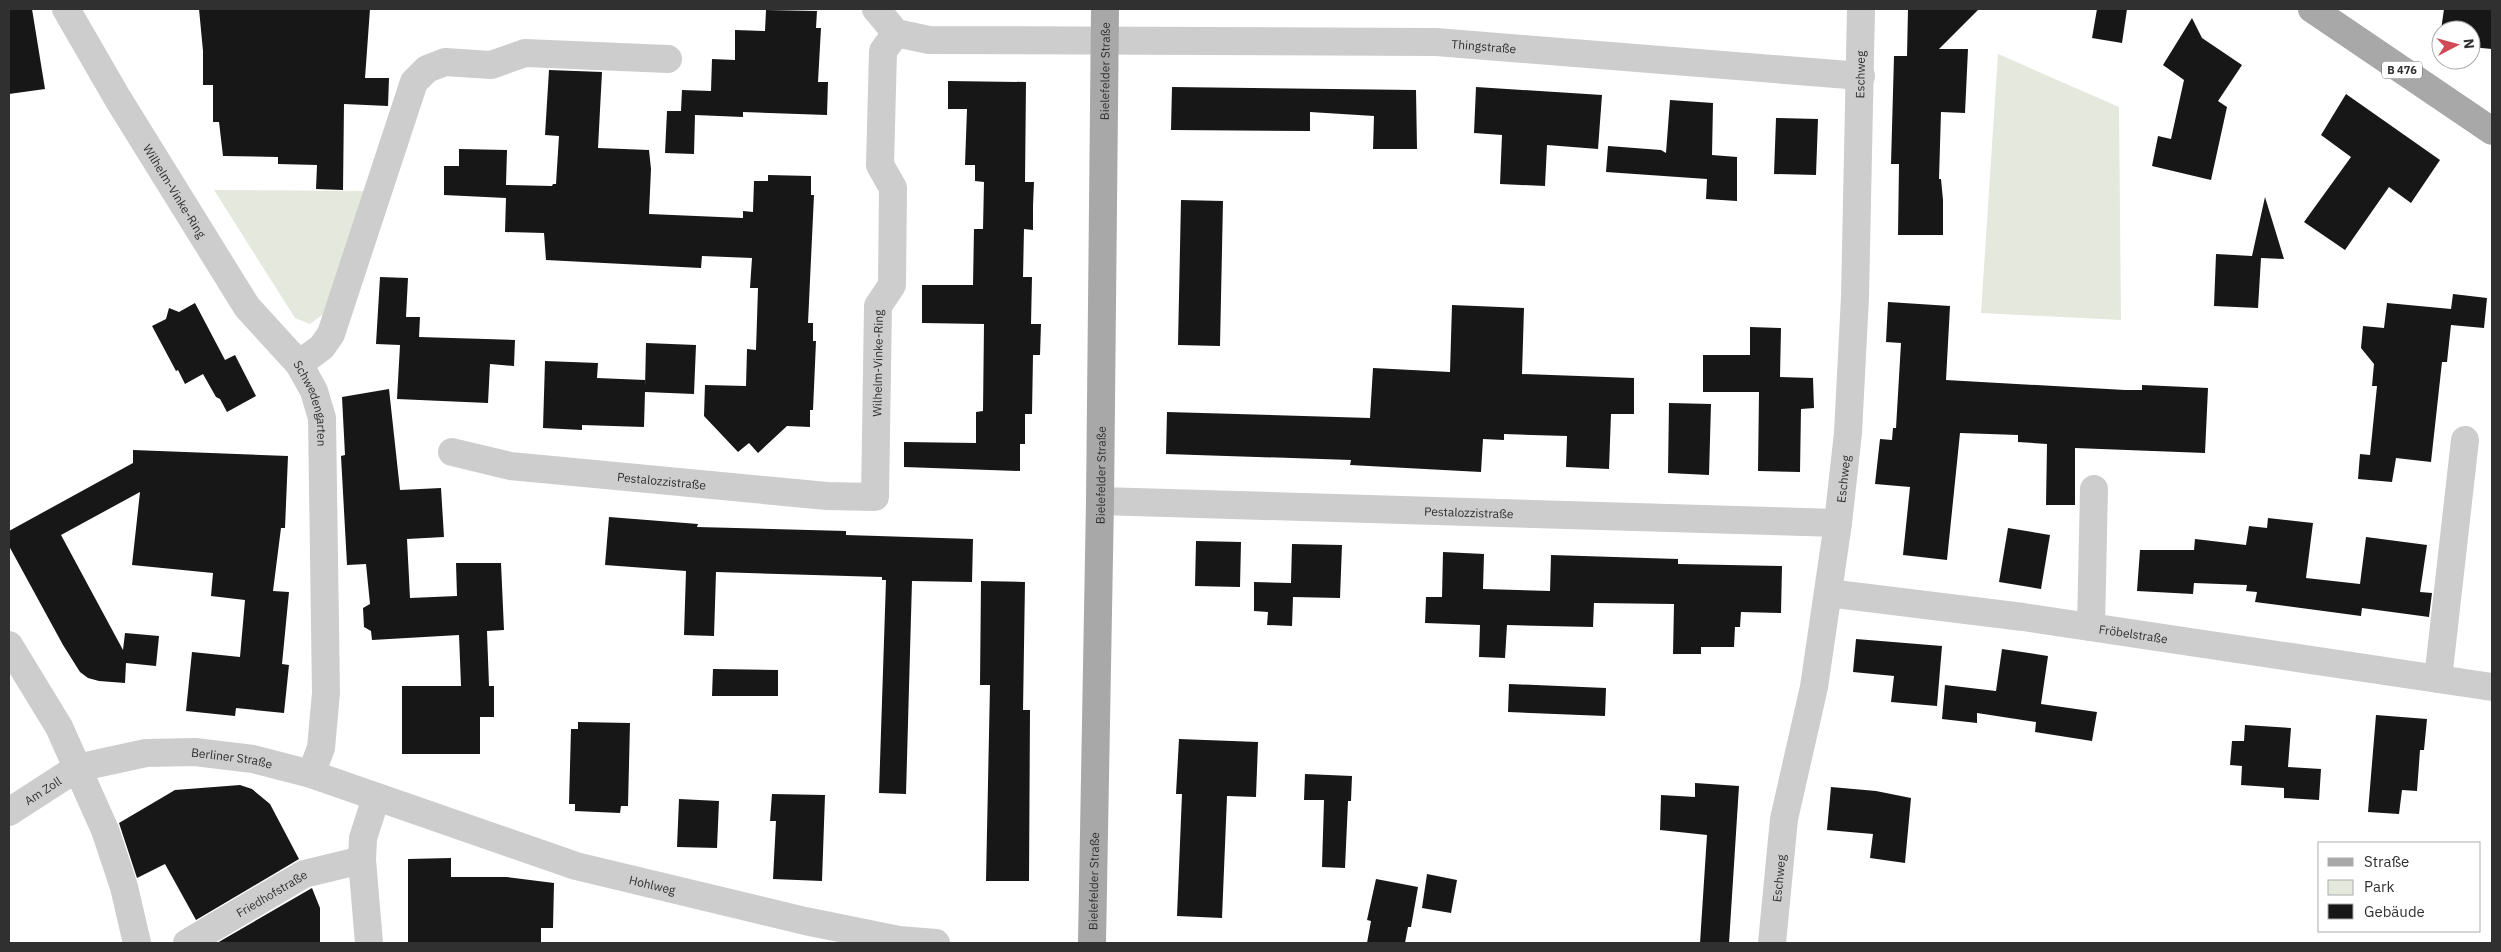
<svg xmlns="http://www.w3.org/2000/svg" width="2501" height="952" viewBox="0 0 2501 952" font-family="'IBM Plex Sans',sans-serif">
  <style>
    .green { fill: #e4e8dd }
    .building { fill: #171717 }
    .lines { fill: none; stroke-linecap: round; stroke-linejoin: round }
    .minor { stroke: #cdcdcd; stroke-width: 28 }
    .major { stroke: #a8a8a8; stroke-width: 28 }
    .labels { text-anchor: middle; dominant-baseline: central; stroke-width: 5; stroke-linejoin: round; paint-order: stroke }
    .shield { fill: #fff; stroke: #6e6e6e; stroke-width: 1 }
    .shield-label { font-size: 11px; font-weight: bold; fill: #303030 }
    .street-label { font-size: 12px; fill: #303030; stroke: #fff }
  </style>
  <rect width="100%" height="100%" fill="#fff"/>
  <path class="green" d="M 1998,54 L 2119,107 L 2121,320 L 1981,313 Z
    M 214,190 L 366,191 L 325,313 L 310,324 L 295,318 Z"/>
  <path class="building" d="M 9,9 L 32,9 L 45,89 L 9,94 Z
    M 199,9 L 370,9 L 365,78 L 389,78 L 388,106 L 344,104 L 343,190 L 316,189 L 317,165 L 278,164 L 278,157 L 223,156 L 219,122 L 213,122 L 213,85 L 203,85 L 203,51 Z
    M 1908,9 L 1979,9 L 1939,49 L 1968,49 L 1965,113 L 1941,112 L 1939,179 L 1941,179 L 1943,200 L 1943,235 L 1898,235 L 1899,164 L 1891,164 L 1894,56 L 1907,56 Z
    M 2097,9 L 2127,9 L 2122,43 L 2092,38 Z
    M 2444,9 L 2492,9 L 2492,49 L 2471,47 L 2471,30 L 2441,30 Z
    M 766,10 L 817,11 L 816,28 L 821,28 L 818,82 L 828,82 L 827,115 L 743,112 L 743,117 L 695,115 L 694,154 L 665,153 L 667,111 L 681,111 L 682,90 L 711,91 L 712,59 L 735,60 L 735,30 L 765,31 Z
    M 2192,18 L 2202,38 L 2242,65 L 2218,101 L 2227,107 L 2211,180 L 2152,166 L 2158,136 L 2171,139 L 2184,80 L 2163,65 Z
    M 549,70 L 602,72 L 598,148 L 649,150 L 651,169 L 649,214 L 743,218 L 743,211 L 753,212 L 754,181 L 768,181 L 768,175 L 811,176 L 811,195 L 814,195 L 808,323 L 813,323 L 813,341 L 816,341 L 813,410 L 810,410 L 810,427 L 787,426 L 758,453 L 749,443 L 738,452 L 704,416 L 705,385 L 746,386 L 747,349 L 756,350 L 758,288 L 750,288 L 752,258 L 702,256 L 701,268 L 546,260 L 544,233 L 505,232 L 506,198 L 444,195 L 444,166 L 459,166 L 459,149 L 507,150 L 506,185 L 552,186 L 553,184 L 556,184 L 559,136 L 545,135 Z
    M 948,81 L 1026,82 L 1025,182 L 1034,182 L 1033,206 L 1033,230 L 1024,229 L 1023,277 L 1032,277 L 1031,324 L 1041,324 L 1040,355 L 1033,355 L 1032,414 L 1025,414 L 1025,444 L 1020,444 L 1020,471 L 904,467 L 904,442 L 976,443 L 976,412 L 983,411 L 984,324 L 922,323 L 922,285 L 973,285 L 974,229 L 983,229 L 984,182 L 975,181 L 975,165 L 965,165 L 967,109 L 948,109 Z
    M 1172,87 L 1416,90 L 1417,149 L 1373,149 L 1374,116 L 1310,112 L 1310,131 L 1171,130 Z
    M 1476,87 L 1602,95 L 1598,149 L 1547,145 L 1545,186 L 1500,184 L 1502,135 L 1474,133 Z
    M 2346,94 L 2440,160 L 2411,203 L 2389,187 L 2345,250 L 2304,222 L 2351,157 L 2321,135 Z
    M 1670,100 L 1713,103 L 1712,155 L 1737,157 L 1737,201 L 1706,199 L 1707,179 L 1606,172 L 1608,146 L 1661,150 L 1666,153 Z
    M 1776,118 L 1818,119 L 1816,175 L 1774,174 Z
    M 2265,197 L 2284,259 L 2261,258 L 2258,308 L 2214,306 L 2216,254 L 2252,256 Z
    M 1181,200 L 1223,201 L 1220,346 L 1178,345 Z
    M 380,277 L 408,278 L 406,317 L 420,317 L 419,337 L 515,340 L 514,366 L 490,364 L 488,403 L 397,399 L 400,345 L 376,344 Z
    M 2453,294 L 2487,298 L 2484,328 L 2451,325 L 2447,362 L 2442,362 L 2431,462 L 2396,458 L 2392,482 L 2358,479 L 2360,454 L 2370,455 L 2377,386 L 2372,386 L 2374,364 L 2361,348 L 2363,326 L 2384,328 L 2387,303 L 2451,309 Z
    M 1888,302 L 1950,306 L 1946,380 L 2125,390 L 2142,390 L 2142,385 L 2208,388 L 2205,453 L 2075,448 L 2075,505 L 2046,505 L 2047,444 L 2018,442 L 2018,435 L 1960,433 L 1947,560 L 1903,555 L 1910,487 L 1875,484 L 1880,439 L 1892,440 L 1893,428 L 1896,428 L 1901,343 L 1886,342 Z
    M 195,303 L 225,360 L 235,355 L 256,396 L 227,412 L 220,399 L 216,397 L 203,374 L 185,384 L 178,370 L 176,371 L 152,326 L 166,319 L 169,308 L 179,312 Z
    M 1452,305 L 1524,308 L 1522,374 L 1634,378 L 1634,414 L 1611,414 L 1609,469 L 1566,467 L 1567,436 L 1504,434 L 1504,440 L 1483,439 L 1481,472 L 1350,465 L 1351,460 L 1166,454 L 1167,412 L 1370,418 L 1373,368 L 1450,372 Z
    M 1750,327 L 1781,328 L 1780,377 L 1813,378 L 1814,408 L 1801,409 L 1800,472 L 1758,471 L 1759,392 L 1703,392 L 1703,355 L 1750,355 Z
    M 646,343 L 696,345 L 694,394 L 645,392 L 644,427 L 582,425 L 582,430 L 543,428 L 545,361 L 598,363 L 597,378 L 645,380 L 645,387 Z
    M 389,389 L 400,490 L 441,488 L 444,537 L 407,539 L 410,598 L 457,596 L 456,563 L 501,563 L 504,630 L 487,631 L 489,686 L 494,686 L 494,717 L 480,717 L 480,754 L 402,754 L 402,686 L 461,686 L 459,635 L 372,640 L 371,631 L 364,627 L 363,608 L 370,604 L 366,564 L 347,565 L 341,456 L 345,455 L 342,397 Z
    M 1669,403 L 1711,404 L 1709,475 L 1668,473 Z
    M 133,450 L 288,456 L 285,528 L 281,528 L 273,591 L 289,592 L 282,664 L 289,665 L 284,713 L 236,708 L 235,716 L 186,711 L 192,652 L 240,657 L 245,600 L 211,596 L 213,573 L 132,565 L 140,492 L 61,535 L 123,650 L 125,633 L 159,636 L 156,666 L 126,663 L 125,683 L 99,681 L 88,678 L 80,672 L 63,645 L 9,546 L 9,531 L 133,463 Z
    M 609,517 L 698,524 L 697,527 L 846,531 L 846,535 L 973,539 L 972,582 L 912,581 L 906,794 L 879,793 L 886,580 L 882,580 L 882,577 L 716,572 L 714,636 L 684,635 L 686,571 L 605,565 Z
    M 2268,518 L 2313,523 L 2306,578 L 2360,584 L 2366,537 L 2427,545 L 2420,592 L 2432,593 L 2429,617 L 2362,608 L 2361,616 L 2255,602 L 2257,592 L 2246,591 L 2247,585 L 2194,583 L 2193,594 L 2137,591 L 2140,550 L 2194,550 L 2195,539 L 2246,545 L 2249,526 L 2267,528 Z
    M 2008,528 L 2050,535 L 2041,589 L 1999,582 Z
    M 1196,541 L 1241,542 L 1240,587 L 1195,586 Z
    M 1292,544 L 1342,545 L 1340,598 L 1293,597 L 1292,626 L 1267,625 L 1268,612 L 1254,611 L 1254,582 L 1291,583 Z
    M 1443,552 L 1484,554 L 1483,589 L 1550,591 L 1551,555 L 1678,559 L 1678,564 L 1782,566 L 1781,613 L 1741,612 L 1740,627 L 1735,627 L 1734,647 L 1701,647 L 1701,654 L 1673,654 L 1674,604 L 1594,603 L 1593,627 L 1507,625 L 1505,658 L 1479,657 L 1480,625 L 1425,623 L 1426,597 L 1442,597 Z
    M 981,581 L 1025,582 L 1023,710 L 1030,710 L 1029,881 L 986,881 L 990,685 L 980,685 Z
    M 1856,639 L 1942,646 L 1937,706 L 1891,702 L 1894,676 L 1853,672 Z
    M 2002,649 L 2048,656 L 2041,704 L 2097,712 L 2092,741 L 2035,732 L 2036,722 L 1977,713 L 1977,723 L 1942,719 L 1945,685 L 1996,691 Z
    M 713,669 L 778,670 L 778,696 L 712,696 Z
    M 1509,684 L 1606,688 L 1605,716 L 1508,712 Z
    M 2376,715 L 2427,719 L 2424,750 L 2420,750 L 2417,791 L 2402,790 L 2399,814 L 2368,812 Z
    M 578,722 L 630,723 L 628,806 L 621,806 L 620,813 L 575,811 L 575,804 L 569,804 L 571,729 L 578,729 Z
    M 2245,725 L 2291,728 L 2288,767 L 2321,769 L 2319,800 L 2284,798 L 2284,788 L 2241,785 L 2242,766 L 2230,765 L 2232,741 L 2244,741 Z
    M 1179,739 L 1258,742 L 1256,797 L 1227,796 L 1222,918 L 1177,916 L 1182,794 L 1176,794 Z
    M 1305,774 L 1352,776 L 1351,801 L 1348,801 L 1345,868 L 1322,867 L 1324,800 L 1304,800 Z
    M 1695,783 L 1739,786 L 1729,943 L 1700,943 L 1707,835 L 1660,830 L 1661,795 L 1695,797 Z
    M 240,785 L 252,789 L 270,804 L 299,859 L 196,920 L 165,864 L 137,878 L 119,823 L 175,790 Z
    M 1831,787 L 1876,791 L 1911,798 L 1905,863 L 1870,858 L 1873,834 L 1827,830 Z
    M 772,794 L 825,795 L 822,881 L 773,879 L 776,821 L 770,821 Z
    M 679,799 L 719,801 L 717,848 L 677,847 Z
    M 451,858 L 451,877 L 507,877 L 554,883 L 553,928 L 541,928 L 541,943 L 408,943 L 408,859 Z
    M 1427,874 L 1457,880 L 1451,913 L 1422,908 Z
    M 1376,879 L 1418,887 L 1411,927 L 1408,927 L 1405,943 L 1367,943 L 1371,921 L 1367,920 Z
    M 312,888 L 320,908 L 320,943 L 217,943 Z"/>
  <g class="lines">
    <g class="minor">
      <path id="s1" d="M 66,9 L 118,99 L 247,307 L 299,364 L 314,391 L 322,418 L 326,693 L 321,748 L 311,774"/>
      <path id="s2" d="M 876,9 L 896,33 L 929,40 L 1436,42 L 1861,76"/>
      <path d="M 299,364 L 322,347 L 331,334 L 414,82 L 427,69 L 445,62 L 491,65 L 525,53 L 668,59"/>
      <path id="s3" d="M 452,452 L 510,466 L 827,496 L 875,497 L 878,306 L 892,285 L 893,188 L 880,165 L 883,51 L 896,33"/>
      <path id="s4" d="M 1100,501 L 1838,523"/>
      <path id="s5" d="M 1828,593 L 2023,617 L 2492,687"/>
      <path d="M 2091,627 L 2094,489"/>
      <path d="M 9,645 L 59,727 L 105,830 L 124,887 L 137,943"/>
      <path d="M 2438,679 L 2465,440"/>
      <path id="s6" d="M 9,812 L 77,768 L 146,753 L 195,752 L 253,759 L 311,774 L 576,866 L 805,921 L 899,940 L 936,943"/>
      <path id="s7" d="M 187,943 L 304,874 L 362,860"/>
      <path d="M 369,943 L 362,860 L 363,838 L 376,798"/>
      <path id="s8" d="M 1772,943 L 1784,819 L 1814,687 L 1838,523 L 1848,433 L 1855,297 L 1861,9"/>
    </g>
    <g class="major">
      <path d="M 2312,9 L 2492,131"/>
      <path id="s9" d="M 1092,943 L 1100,501 L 1105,9"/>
    </g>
  </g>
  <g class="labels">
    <rect class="shield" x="2382" y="61.5" width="40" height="17" rx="4"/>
    <g class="shield-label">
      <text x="2402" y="70">B 476</text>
    </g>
    <g class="street-label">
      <text stroke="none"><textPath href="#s2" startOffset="620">Thingstraße</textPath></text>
      <text stroke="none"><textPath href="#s9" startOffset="872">Bielefelder Straße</textPath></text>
      <text stroke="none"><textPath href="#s8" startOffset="875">Eschweg</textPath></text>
      <text stroke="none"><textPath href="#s1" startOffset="212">Wilhelm-Vinke-Ring</textPath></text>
      <text stroke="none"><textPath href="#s3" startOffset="560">Wilhelm-Vinke-Ring</textPath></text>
      <text stroke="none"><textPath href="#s1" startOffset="468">Schwedengarten</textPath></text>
      <text stroke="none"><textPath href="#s9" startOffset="468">Bielefelder Straße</textPath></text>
      <text stroke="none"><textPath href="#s8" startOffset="470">Eschweg</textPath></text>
      <text stroke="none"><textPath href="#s3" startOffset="212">Pestalozzistraße</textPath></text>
      <text stroke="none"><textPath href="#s4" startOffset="369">Pestalozzistraße</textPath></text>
      <text stroke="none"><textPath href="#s5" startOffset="308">Fröbelstraße</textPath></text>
      <text stroke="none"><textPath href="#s6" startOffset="238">Berliner Straße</textPath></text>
      <text stroke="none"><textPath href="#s6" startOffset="40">Am Zoll</textPath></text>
      <text stroke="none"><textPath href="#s8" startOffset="65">Eschweg</textPath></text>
      <text stroke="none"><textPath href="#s9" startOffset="62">Bielefelder Straße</textPath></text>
      <text stroke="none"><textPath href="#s6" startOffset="678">Hohlweg</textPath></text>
      <text stroke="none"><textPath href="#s7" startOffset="98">Friedhofstraße</textPath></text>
    </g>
  </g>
  <rect width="2501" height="952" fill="none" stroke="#303030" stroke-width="20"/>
  <rect x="2318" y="842" width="162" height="90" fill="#ffffff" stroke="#acacac"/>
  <rect x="2328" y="858" width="25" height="8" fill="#a8a8a8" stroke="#acacac"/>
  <text x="2364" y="867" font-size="15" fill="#303030">Straße</text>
  <rect x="2328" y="880" width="25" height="15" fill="#e4e8dd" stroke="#acacac"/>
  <text x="2364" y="892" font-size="15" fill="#303030">Park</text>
  <rect x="2328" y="904" width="25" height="15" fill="#171717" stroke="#acacac"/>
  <text x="2364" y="917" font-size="15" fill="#303030">Gebäude</text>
  <g transform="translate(2456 45) rotate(84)"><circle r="24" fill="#ffffff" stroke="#acacac"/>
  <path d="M0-4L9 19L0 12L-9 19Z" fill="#d04a58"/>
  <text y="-8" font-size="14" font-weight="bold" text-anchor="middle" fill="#303030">N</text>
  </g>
</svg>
